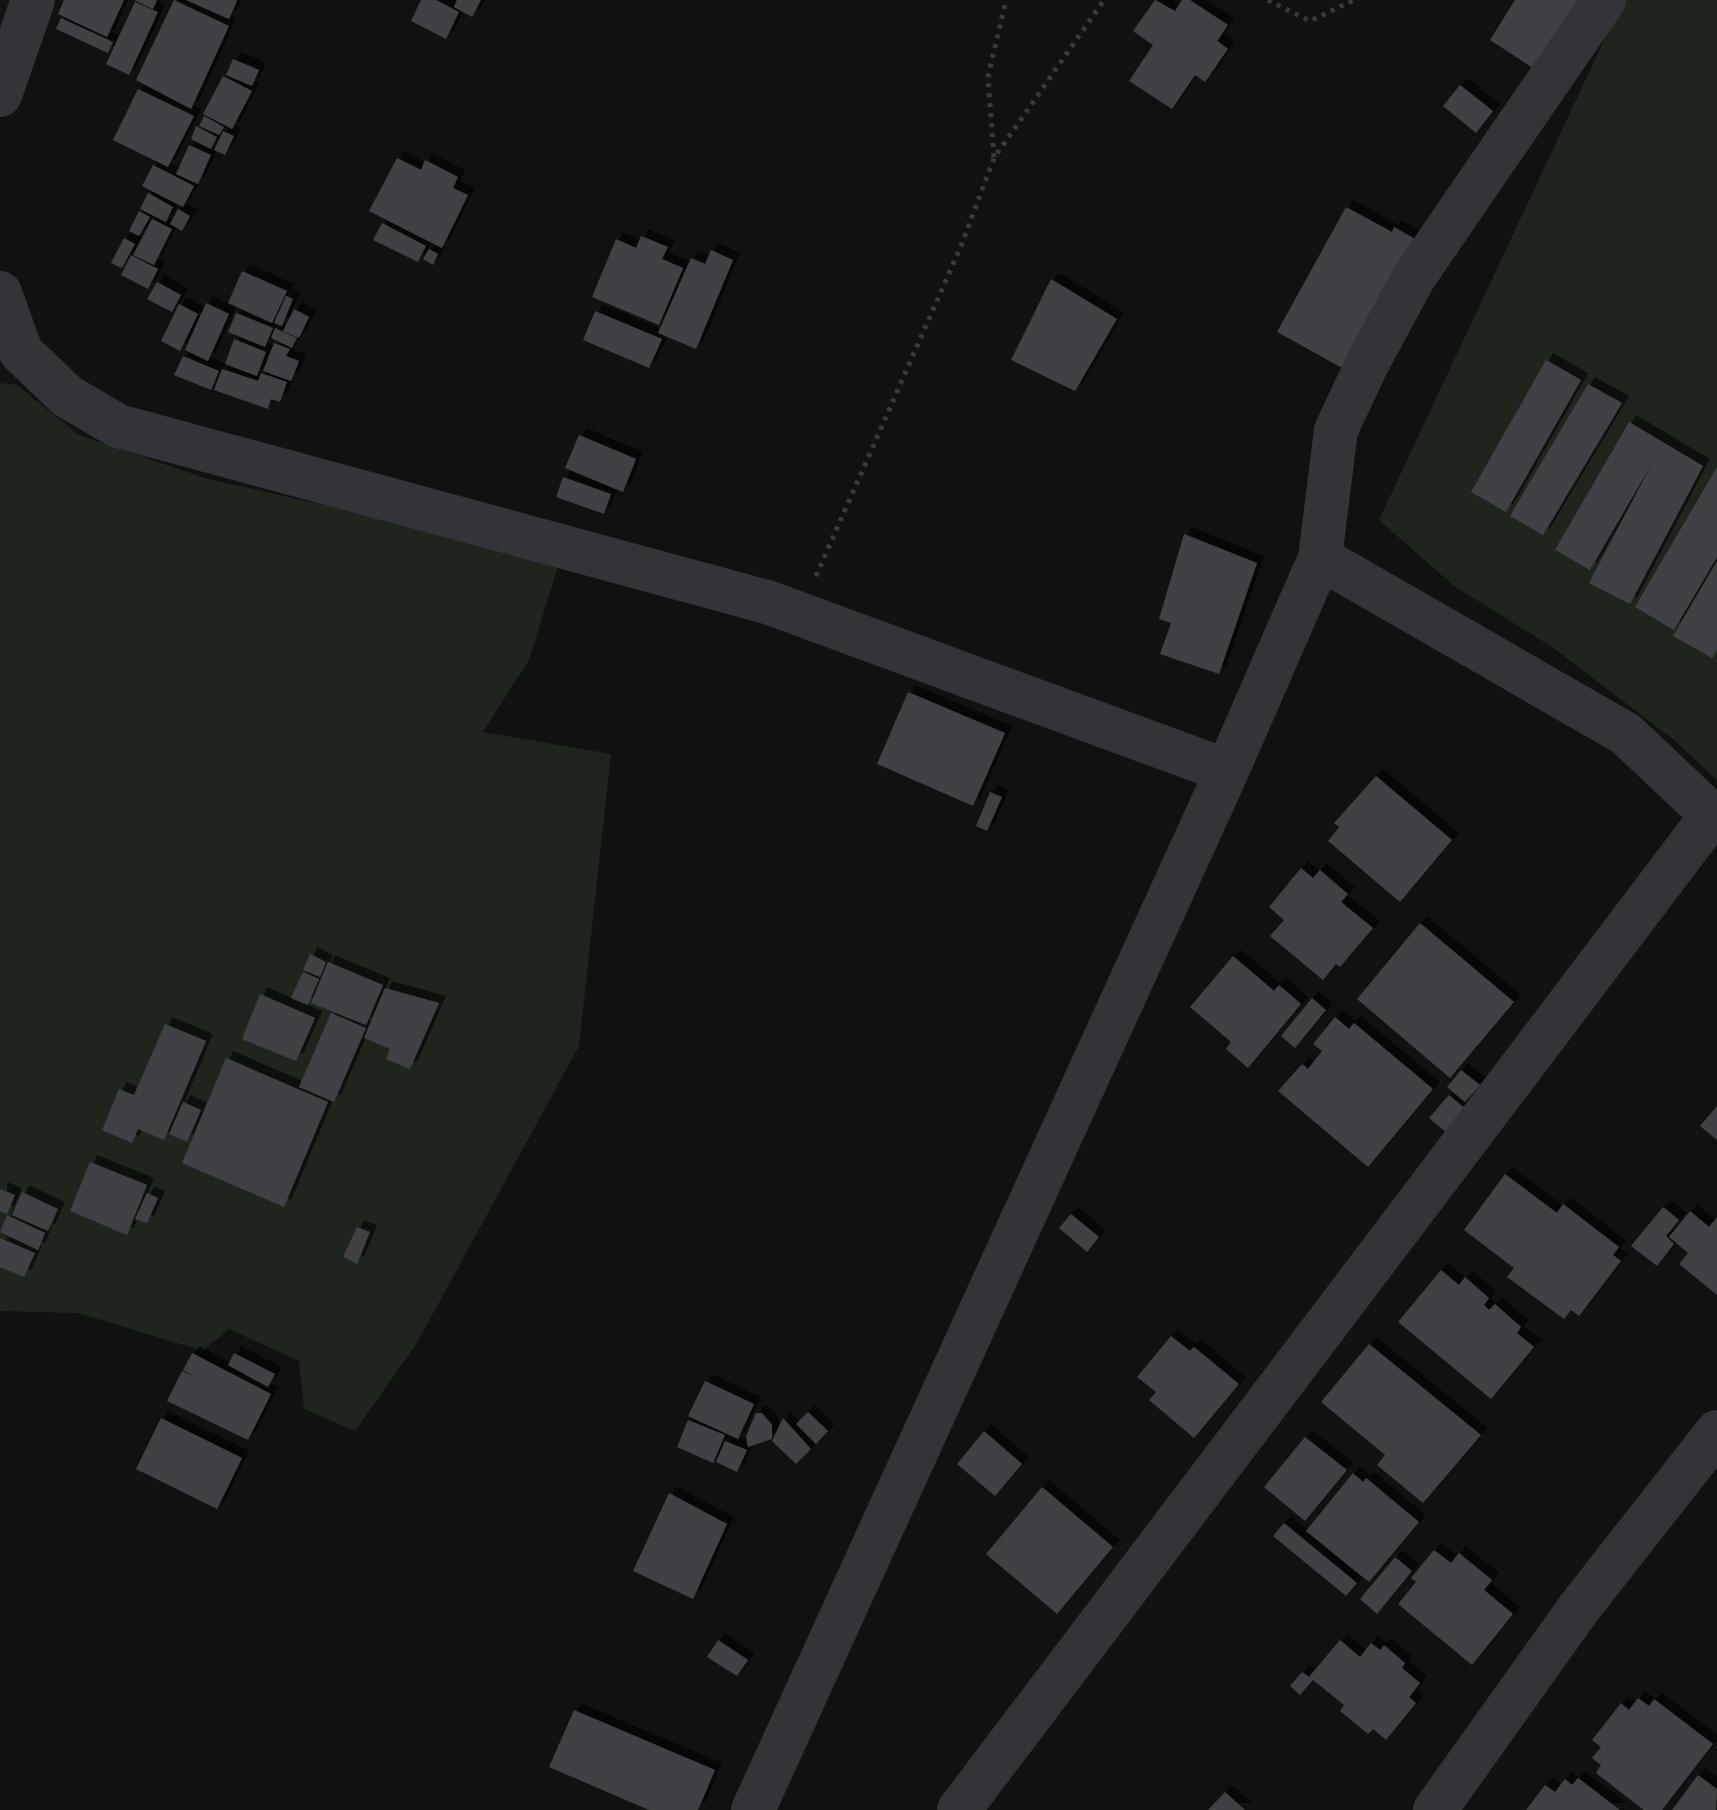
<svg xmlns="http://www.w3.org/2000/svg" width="1717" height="1810" viewBox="0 0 1717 1810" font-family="Commissioner,sans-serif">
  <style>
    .grass { fill: #1d251d }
    .building { fill: #404145; filter: url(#shadow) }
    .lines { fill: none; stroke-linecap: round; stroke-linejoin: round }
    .path { stroke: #383b3e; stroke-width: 5; stroke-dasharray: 4 6; stroke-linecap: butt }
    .minor { stroke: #323437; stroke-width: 44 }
  </style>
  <defs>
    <filter id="shadow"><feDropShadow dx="7" dy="-7" stdDeviation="0" flood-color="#0009"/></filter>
  </defs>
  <rect width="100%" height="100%" fill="#111112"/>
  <path class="grass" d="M 1623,0 L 1717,0 L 1717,780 L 1674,740 L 1552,647 L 1454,586 L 1379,520 Z
    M 0,383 L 17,385 L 79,435 L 208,479 L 329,506 L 564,547 L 529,660 L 483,732 L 611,754 L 579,1046 L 417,1343 L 355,1431 L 304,1409 L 299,1361 L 229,1329 L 203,1351 L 78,1313 L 0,1311 Z"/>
  <path class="building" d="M 64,0 L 124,0 L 107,37 L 58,14 Z
    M 134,0 L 157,0 L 153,9 Z
    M 174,0 L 229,26 L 191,109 L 136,80 Z
    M 186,0 L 235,0 L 237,1 L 229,19 Z
    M 421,0 L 436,0 L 459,12 L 446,39 L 411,21 Z
    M 457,0 L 481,0 L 472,17 L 454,7 Z
    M 1155,0 L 1175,11 L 1182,0 L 1190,0 L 1228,25 L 1217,41 L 1228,49 L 1205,82 L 1195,75 L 1172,109 L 1129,81 L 1153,45 L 1133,31 Z
    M 1515,0 L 1581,0 L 1536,70 L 1490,40 Z
    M 135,2 L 158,12 L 129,75 L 106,64 Z
    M 61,18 L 113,42 L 108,53 L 56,29 Z
    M 233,59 L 259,70 L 252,86 L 226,75 Z
    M 223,76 L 252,91 L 232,129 L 203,114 Z
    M 1460,85 L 1493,111 L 1476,133 L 1443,106 Z
    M 138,89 L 194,116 L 168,167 L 113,140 Z
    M 204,116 L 224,127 L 219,135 L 199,126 Z
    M 196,126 L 217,137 L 211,149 L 191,139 Z
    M 223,131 L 234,136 L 225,155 L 214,150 Z
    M 189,145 L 211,155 L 198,184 L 176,174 Z
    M 397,158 L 421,170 L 425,160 L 458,177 L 453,188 L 468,195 L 442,248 L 369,211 Z
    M 153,165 L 194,186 L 183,207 L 142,186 Z
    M 148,193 L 173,207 L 166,222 L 140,209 Z
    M 1346,207 L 1392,232 L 1394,227 L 1415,239 L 1344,369 L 1277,332 Z
    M 178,209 L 190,216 L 182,231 L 170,224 Z
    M 139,211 L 150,217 L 139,236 L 129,231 Z
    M 152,219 L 172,229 L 154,265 L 133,255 Z
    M 382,223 L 426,246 L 418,262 L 373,240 Z
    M 641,236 L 668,247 L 662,259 L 683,268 L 659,325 L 592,297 L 616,239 L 636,248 Z
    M 124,238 L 135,244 L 122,268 L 111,263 Z
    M 429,249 L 438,254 L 433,265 L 423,259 Z
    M 711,250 L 733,260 L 696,349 L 658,333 L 691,258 L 705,264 Z
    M 131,255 L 158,269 L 148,289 L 121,275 Z
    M 242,271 L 287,291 L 272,323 L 228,303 Z
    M 1051,279 L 1117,319 L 1075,391 L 1011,360 Z
    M 157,282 L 181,295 L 172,312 L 147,299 Z
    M 286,296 L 293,299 L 282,326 L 274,323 Z
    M 206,303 L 229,314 L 208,361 L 185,350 Z
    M 179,304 L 198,314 L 180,351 L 161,341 Z
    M 294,309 L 309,317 L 299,338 L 283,331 Z
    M 595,311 L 662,339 L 649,368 L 583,340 Z
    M 236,313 L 273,328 L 265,347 L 228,332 Z
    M 275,328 L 297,338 L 292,348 L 271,338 Z
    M 234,339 L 266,352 L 257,376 L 225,364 Z
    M 274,343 L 290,349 L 286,356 L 299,361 L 291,381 L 263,371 Z
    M 183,356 L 219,371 L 211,390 L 174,375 Z
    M 1546,360 L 1581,380 L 1506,512 L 1471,492 Z
    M 222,369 L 258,381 L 261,373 L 287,382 L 280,402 L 271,399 L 268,409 L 214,390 Z
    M 1588,384 L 1622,403 L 1543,535 L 1510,516 Z
    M 1629,422 L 1703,466 L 1630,604 L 1589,583 L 1654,460 L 1590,570 L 1555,550 Z
    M 579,435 L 636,459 L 623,492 L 565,468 Z
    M 1717,467 L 1717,557 L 1674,630 L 1635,607 Z
    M 563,477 L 611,494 L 604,514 L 556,497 Z
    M 1184,534 L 1257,563 L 1219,674 L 1160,654 L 1171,623 L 1159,619 Z
    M 1717,561 L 1717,650 L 1712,658 L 1673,636 Z
    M 908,692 L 1005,733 L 973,806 L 877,764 Z
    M 1376,776 L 1452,840 L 1400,902 L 1328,841 L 1339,827 L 1334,823 Z
    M 990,792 L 1002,797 L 987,831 L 976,826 Z
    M 1301,868 L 1313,878 L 1320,870 L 1348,894 L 1341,902 L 1373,928 L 1340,967 L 1336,964 L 1323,980 L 1270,936 L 1284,920 L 1269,907 Z
    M 1420,923 L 1514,1002 L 1450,1078 L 1357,999 Z
    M 310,954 L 326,962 L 320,977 L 303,970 Z
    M 1233,956 L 1274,991 L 1279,985 L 1301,1004 L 1248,1068 L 1226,1049 L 1231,1042 L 1190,1007 Z
    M 328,962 L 383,985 L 366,1025 L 311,1003 Z
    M 303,972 L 319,979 L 308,1005 L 291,998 Z
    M 385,988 L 439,1003 L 410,1069 L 386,1059 L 390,1049 L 364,1038 Z
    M 260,994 L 315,1018 L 296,1061 L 242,1039 Z
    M 1312,998 L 1326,1010 L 1295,1048 L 1281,1036 Z
    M 331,1013 L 366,1028 L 334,1102 L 299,1087 Z
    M 1335,1017 L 1349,1029 L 1354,1023 L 1433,1089 L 1368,1167 L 1278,1091 L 1302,1064 L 1308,1069 L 1322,1051 L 1313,1044 Z
    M 165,1024 L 206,1041 L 164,1140 L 138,1129 L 132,1143 L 102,1130 L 119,1089 L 134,1095 Z
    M 226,1058 L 328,1102 L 284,1207 L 182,1163 Z
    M 1461,1070 L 1480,1085 L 1465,1102 L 1447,1087 Z
    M 1449,1095 L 1467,1110 L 1447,1133 L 1429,1118 Z
    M 183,1102 L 201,1110 L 187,1142 L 169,1134 Z
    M 1717,1106 L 1717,1140 L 1700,1126 Z
    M 90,1162 L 147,1185 L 127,1235 L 70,1211 Z
    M 1505,1174 L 1557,1213 L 1563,1204 L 1619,1247 L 1613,1255 L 1621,1261 L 1579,1316 L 1571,1310 L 1564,1319 L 1507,1277 L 1514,1268 L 1464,1230 Z
    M 0,1189 L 15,1195 L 7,1214 L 0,1211 Z
    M 22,1192 L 58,1209 L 48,1231 L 12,1215 Z
    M 147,1193 L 158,1198 L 147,1223 L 135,1219 Z
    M 1663,1207 L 1679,1220 L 1666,1236 L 1674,1244 L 1657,1266 L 1631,1246 Z
    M 1690,1211 L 1709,1227 L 1717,1217 L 1717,1295 L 1679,1264 L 1688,1253 L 1669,1237 Z
    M 1071,1214 L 1099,1237 L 1087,1252 L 1059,1228 Z
    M 7,1215 L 45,1233 L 38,1250 L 0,1232 Z
    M 357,1227 L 370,1232 L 357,1264 L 343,1257 Z
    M 0,1238 L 35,1253 L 24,1277 L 0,1267 Z
    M 1441,1270 L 1459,1285 L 1465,1277 L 1489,1298 L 1484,1305 L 1489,1310 L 1495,1304 L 1521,1327 L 1517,1333 L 1534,1347 L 1491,1399 L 1398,1322 Z
    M 1171,1336 L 1190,1351 L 1194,1347 L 1239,1384 L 1194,1438 L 1149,1400 L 1156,1392 L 1137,1377 Z
    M 1369,1344 L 1481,1435 L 1423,1503 L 1377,1465 L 1385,1455 L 1321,1402 Z
    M 192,1353 L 271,1394 L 248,1440 L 167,1401 L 182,1371 L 194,1377 L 183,1370 Z
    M 234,1353 L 275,1374 L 268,1387 L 228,1365 Z
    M 705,1381 L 754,1404 L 738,1439 L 688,1416 Z
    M 808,1412 L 828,1431 L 816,1444 L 796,1424 Z
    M 756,1413 L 762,1413 L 772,1425 L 772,1439 L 748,1447 L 746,1436 Z
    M 161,1418 L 242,1458 L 217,1509 L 136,1469 Z
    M 783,1418 L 811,1449 L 796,1464 L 772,1441 Z
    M 688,1420 L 725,1435 L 713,1463 L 677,1447 Z
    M 984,1431 L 1022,1464 L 995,1496 L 957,1464 Z
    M 1305,1437 L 1347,1470 L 1305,1521 L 1264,1487 Z
    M 725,1441 L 747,1450 L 737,1472 L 716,1462 Z
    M 1353,1473 L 1363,1482 L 1366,1478 L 1419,1522 L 1369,1582 L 1306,1531 Z
    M 1042,1487 L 1113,1547 L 1057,1614 L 986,1554 Z
    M 669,1493 L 727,1524 L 693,1599 L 633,1571 Z
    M 1284,1523 L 1357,1583 L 1346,1596 L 1273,1536 Z
    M 1434,1550 L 1451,1563 L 1459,1553 L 1492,1580 L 1484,1590 L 1513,1614 L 1472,1665 L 1398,1604 L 1416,1582 L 1411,1578 Z
    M 1395,1557 L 1412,1571 L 1377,1614 L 1360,1599 Z
    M 718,1640 L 748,1660 L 737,1676 L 707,1657 Z
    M 1340,1640 L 1360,1657 L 1371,1643 L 1380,1650 L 1384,1645 L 1405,1663 L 1402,1668 L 1420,1683 L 1409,1697 L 1416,1703 L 1386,1740 L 1373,1729 L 1368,1734 L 1340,1711 L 1344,1705 L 1313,1680 L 1300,1695 L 1290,1686 L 1302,1672 L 1309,1677 Z
    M 1638,1698 L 1649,1706 L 1654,1699 L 1713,1744 L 1662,1810 L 1644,1810 L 1596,1773 L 1601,1765 L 1592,1758 L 1601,1747 L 1592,1740 L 1621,1703 L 1629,1710 Z
    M 574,1710 L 715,1770 L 698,1810 L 649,1810 L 549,1767 Z
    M 1698,1775 L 1717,1789 L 1716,1810 L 1672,1810 Z
    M 1578,1778 L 1620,1810 L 1526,1810 L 1545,1785 L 1555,1792 L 1565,1779 L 1572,1785 Z
    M 1225,1792 L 1245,1810 L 1208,1810 Z"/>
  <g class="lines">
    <path class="path" d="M 1268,0 L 1310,21 L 1354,0
      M 994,157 L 988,77 L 1006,0
      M 816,576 L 961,246 L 994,158 L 1104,0"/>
    <path class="minor" d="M 0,95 L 33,0
      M 0,293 L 21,352 L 67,396 L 118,426 L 767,602 L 1227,771
      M 1320,558 L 1626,734 L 1717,820
      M 753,1810 L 1227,771 L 1320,558 L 1336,430 L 1368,362 L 1414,277 L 1604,0
      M 959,1810 L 1712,815
      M 1435,1810 L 1579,1608 L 1717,1432"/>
  </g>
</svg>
